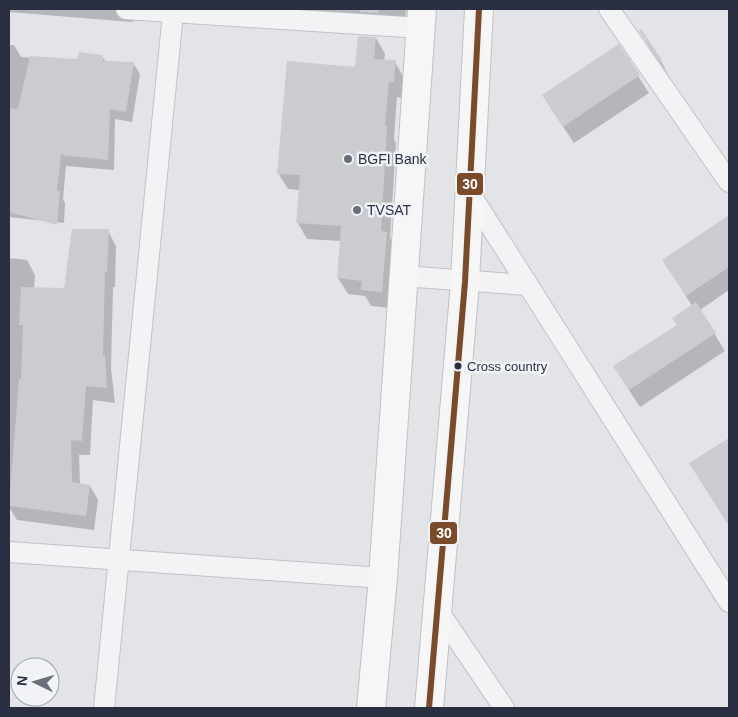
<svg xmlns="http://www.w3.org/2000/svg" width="738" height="717" viewBox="0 0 738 717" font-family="Arial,sans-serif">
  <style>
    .shadow { fill: #0003 }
    .building { fill: #cbccd0 }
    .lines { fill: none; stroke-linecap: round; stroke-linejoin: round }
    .minor-casing { stroke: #c1c2c6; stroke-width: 22 }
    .primary-casing { stroke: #bfc1c5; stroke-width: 30 }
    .minor { stroke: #f2f3f5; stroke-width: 20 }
    .primary { stroke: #f6f6f7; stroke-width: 28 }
    .bus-1-casing { stroke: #f1f3f7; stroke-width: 10 }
    .bus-1 { stroke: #7a4b2a; stroke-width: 6 }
    .poi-dot { fill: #6a6e7b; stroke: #f1f3f7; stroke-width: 2 }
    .bus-dot { fill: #292f41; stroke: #f1f3f7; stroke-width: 2 }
    .labels { text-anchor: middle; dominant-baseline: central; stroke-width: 5; stroke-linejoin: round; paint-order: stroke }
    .bus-label { font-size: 13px; fill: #292f41; stroke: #f1f3f7; text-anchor: start }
    .poi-label { font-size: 14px; fill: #292f41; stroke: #f1f3f7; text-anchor: start }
    .line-badge { stroke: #f1f3f7; stroke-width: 2 }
    .badge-label { font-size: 14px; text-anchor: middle; font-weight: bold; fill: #fff }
  </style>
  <rect width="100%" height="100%" fill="#e3e4e8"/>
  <path class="shadow" d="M 9,9 L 406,9 L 404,36 L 140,19 L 131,22 L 9,12 Z
    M 640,31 L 661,61 L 669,76 L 650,48 Z
    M 376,38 L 385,54 L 384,61 L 395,62 L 404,78 L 403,98 L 397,97 L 394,139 L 396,143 L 390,238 L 396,249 L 391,308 L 371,306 L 365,296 L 348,294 L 338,278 L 341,241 L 307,239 L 298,223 L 300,190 L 288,189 L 278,173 L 356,68 Z
    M 9,45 L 14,45 L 21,57 L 78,60 L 102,56 L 106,62 L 133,63 L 140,74 L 132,122 L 115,119 L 114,170 L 66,166 L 63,199 L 65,203 L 64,223 L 9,217 Z
    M 619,46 L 649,93 L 574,143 L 554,113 Z
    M 729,217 L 729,290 L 700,310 L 725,351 L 640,407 L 625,384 L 678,326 L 692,306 L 664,260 Z
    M 108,231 L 116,246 L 115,287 L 113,287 L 111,368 L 115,403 L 93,400 L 90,455 L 79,455 L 80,484 L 90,486 L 98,500 L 94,530 L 17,520 L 9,507 L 9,258 L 27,260 L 35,275 L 34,288 L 65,289 Z
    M 729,439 L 729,526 L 691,464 Z"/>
  <path class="building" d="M 360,9 L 379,9 L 378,13 L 360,12 Z
    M 641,29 L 662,60 L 660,62 L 639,31 Z
    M 358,36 L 376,37 L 374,59 L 396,60 L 394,82 L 389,82 L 385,125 L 387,126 L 381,231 L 387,232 L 382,292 L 361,290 L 362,281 L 337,278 L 341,226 L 296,223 L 300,175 L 277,174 L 287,61 L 355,67 Z
    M 619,44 L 640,75 L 563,127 L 542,95 Z
    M 79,52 L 103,55 L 103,61 L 134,62 L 126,112 L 110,109 L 108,160 L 61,155 L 57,191 L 60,191 L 57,225 L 9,212 L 9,108 L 18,109 L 30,56 L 77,59 Z
    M 729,215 L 729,267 L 686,296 L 662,260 Z
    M 72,229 L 109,229 L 107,272 L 105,272 L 103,356 L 105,355 L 107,388 L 86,386 L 82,441 L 71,440 L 72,482 L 90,485 L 86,516 L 9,506 L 19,379 L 21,379 L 23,325 L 19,325 L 21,287 L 64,288 Z
    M 696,302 L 716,333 L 629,390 L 613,366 L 677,325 L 672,318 Z
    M 729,438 L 729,526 L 689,463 Z"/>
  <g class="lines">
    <defs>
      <path id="minor" d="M 126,9 L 421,28
        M 609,9 L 729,182
        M 469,192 L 729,602
        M 402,276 L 527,285
        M 9,552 L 383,578
        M 437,609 L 504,708
        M 104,708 L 173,13"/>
      <path id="primary" d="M 371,708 L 383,578 L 422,9
        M 429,708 L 465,282 L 479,9"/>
    </defs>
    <use href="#minor" class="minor-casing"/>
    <use href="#primary" class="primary-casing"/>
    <use href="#minor" class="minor"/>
    <use href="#primary" class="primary"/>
    <defs>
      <path id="bus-1" d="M 429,708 L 465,282 L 479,9"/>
    </defs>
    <use href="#bus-1" class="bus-1-casing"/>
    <use href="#bus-1" class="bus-1"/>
  </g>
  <g class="poi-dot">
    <circle cx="348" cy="159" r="5"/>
    <circle cx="357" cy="210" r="5"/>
  </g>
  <circle class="bus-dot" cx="458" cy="366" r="4.5"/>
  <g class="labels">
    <g class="bus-label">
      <text x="467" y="366">Cross country</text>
    </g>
    <g class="poi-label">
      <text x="358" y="159">BGFI Bank</text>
      <text x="367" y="210">TVSAT</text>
    </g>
  </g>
  <g class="line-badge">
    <rect x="456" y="172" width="28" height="24" rx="5" fill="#7a4b2a"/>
    <rect x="429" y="521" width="29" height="24" rx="5" fill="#7a4b2a"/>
  </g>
  <g class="badge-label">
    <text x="470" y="189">30</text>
    <text x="444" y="538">30</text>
  </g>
  <rect width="738" height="717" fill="none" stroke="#292f41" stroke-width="20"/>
  <g transform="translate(35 682) rotate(275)"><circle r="24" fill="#f1f3f7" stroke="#a1a5ae"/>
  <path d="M0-4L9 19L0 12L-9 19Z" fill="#6a6e7b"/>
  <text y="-8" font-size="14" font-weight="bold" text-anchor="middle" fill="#292f41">N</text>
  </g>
</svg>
